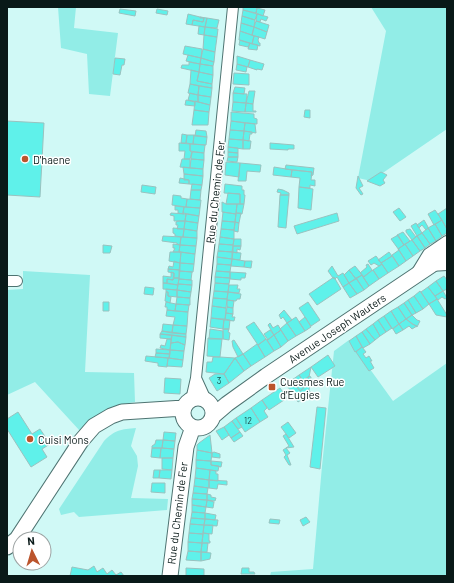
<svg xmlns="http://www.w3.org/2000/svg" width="454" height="583" viewBox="0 0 454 583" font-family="Barlow,sans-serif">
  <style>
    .green { fill: #92ede7 }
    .building { fill: #5ff1ea; stroke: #9ac2bf }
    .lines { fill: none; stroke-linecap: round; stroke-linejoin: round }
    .street-casing { stroke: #4e7371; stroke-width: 12 }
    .secondary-casing { stroke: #4e7371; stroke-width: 17 }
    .street { stroke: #fff; stroke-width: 10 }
    .secondary { stroke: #fff; stroke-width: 15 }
    .poi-dot { fill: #bb542c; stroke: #fff; stroke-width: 1.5 }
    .labels { text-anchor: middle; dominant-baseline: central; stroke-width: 3; stroke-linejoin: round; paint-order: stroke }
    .number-label { font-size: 9px; fill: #1e4f4c }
    .poi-label { font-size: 11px; fill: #091918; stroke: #fff; text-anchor: start }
    .street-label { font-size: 11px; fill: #091918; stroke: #fff }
  </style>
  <rect width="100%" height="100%" fill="#d0f9f6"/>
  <path class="green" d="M 58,7 L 76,7 L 74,28 L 118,33 L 110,96 L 89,94 L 87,54 L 61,48 Z
    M 371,7 L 447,7 L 447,129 L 371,181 L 358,178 L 386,31 Z
    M 23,271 L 90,275 L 85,372 L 134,373 L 135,402 C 108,406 100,413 80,431 L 35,382 L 7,395 L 7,290 L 23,289 Z
    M 349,340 L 393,401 L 447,363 L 447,576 L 270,576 L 271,572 L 313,569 L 322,466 L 334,351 Z
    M 136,428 L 131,446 L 137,456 L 138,466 L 131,498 L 168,499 L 167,510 L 79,517 L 74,512 L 61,515 L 59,509 L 104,441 C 115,430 121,429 136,428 Z"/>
  <path class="building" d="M 243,7 L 256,7 L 257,8 L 256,13 L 243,10 Z
    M 257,8 L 265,10 L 263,16 L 256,13 Z
    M 120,9 L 136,11 L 135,16 L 119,13 Z
    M 157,9 L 168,11 L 167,15 L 156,13 Z
    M 243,10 L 257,14 L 255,20 L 242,16 Z
    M 188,14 L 204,18 L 203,22 L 193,20 L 192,25 L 186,24 Z
    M 257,14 L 268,17 L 266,21 L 261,19 L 260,22 L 256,21 Z
    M 242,16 L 255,20 L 254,27 L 241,23 Z
    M 200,17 L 207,18 L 205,27 L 192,25 L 193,20 L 203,22 L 204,18 L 200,18 Z
    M 207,18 L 219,20 L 217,28 L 205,27 Z
    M 256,21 L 269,25 L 267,32 L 254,27 Z
    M 241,23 L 254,27 L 252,35 L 240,31 Z
    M 199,26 L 205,27 L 204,35 L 198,34 Z
    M 205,27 L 218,29 L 217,37 L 204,35 Z
    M 254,27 L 267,32 L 265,39 L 252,35 Z
    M 240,31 L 254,36 L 252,44 L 239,40 Z
    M 204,35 L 217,37 L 215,52 L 203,49 Z
    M 254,36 L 259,37 L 258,40 L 259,43 L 260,43 L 260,46 L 252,44 Z
    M 240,40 L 250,43 L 248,47 L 239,45 Z
    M 250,43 L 258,45 L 257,50 L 248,49 Z
    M 185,46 L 202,49 L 201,58 L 183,54 Z
    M 203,49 L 215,52 L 214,62 L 201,58 Z
    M 188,55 L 201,58 L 200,64 L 186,61 Z
    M 237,56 L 250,60 L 248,67 L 237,64 Z
    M 115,58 L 125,59 L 124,65 L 122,65 L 120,75 L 113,74 Z
    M 201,58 L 214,62 L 213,66 L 200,64 Z
    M 250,60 L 264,64 L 262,70 L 257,69 L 257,70 L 248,67 Z
    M 189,62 L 200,64 L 199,72 L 181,68 L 182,65 L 189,65 Z
    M 200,64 L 213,66 L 213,75 L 199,72 Z
    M 237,64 L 247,67 L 246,72 L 236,70 Z
    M 191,70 L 199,72 L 197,81 L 212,84 L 212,88 L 190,84 Z
    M 199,72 L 213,75 L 212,84 L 197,81 Z
    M 234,73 L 249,74 L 249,85 L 233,84 Z
    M 190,84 L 199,86 L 198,95 L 188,93 Z
    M 199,86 L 212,88 L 211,97 L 198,95 Z
    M 235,87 L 245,88 L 244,94 L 233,93 Z
    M 249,91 L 255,91 L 253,104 L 246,103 Z
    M 190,93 L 198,95 L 198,102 L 188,100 Z
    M 233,93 L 247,94 L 246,103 L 233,102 Z
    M 198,95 L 211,97 L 210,105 L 198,102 Z
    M 186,100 L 195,102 L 195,106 L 185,105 Z
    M 195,101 L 210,105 L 209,112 L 194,110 Z
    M 233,102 L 246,103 L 245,112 L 232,111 Z
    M 246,103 L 253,104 L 253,111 L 256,111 L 256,112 L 245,112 Z
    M 194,110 L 209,112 L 208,125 L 192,125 Z
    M 305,110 L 310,110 L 310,118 L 304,117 Z
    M 231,112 L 254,114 L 254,118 L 257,119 L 257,124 L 231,121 Z
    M 7,121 L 44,123 L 40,197 L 7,195 Z
    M 231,121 L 245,123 L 244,131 L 230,130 Z
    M 245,123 L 255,124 L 256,133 L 244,131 Z
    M 196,130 L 206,131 L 207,137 L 195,136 Z
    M 230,130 L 244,131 L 243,140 L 229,139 Z
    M 244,131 L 252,132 L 252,134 L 250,134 L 249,141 L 243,140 Z
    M 182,134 L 187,135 L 186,143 L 181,143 Z
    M 187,135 L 194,135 L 193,144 L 186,143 Z
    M 194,135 L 207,137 L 206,145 L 193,144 Z
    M 229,139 L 243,140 L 243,149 L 228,147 Z
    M 243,140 L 251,141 L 250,149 L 243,149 Z
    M 179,143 L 190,144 L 190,151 L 192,152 L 190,159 L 184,159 L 185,151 L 179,151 Z
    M 270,143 L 294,145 L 294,149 L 288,149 L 288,150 L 270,149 Z
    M 190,144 L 205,145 L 204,153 L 190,151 Z
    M 228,147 L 238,148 L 238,153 L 228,152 Z
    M 192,152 L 204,153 L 204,160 L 191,159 Z
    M 228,152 L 238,153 L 238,157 L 228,157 Z
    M 228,157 L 238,157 L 237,162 L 227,161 Z
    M 182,159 L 190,159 L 190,168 L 180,167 Z
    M 191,159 L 204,160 L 203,169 L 190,168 Z
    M 226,162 L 240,163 L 239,177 L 225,175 Z
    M 240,163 L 261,165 L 260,172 L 247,171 L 246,181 L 238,181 Z
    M 286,165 L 314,168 L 313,175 L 311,176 L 312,172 L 285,169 Z
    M 183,167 L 203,169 L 203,176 L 184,174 Z
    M 274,167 L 292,170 L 291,177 L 273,175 Z
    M 292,170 L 312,172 L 311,180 L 315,180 L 315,186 L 310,185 L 310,188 L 299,187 L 300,178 L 291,177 Z
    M 381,172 L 387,175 L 383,180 L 385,183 L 380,186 L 367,181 Z
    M 184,174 L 203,176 L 202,185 L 189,184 L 189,180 L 184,180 Z
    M 358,176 L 363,186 L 359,188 L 363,194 L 361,195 L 356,188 Z
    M 180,178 L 189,180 L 189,184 L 179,183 Z
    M 192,184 L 202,185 L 201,190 L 191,190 Z
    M 225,184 L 242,186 L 242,190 L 244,190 L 244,195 L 245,195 L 244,204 L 240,204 L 240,194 L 224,193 Z
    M 142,185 L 156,187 L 155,194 L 141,192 Z
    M 299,187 L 313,189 L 311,210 L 298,208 Z
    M 278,189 L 283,190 L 289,193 L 289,195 L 280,195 L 281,193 L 277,192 Z
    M 191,190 L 201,190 L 200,200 L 190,199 Z
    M 228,193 L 240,194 L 240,204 L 226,204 Z
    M 173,195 L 181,196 L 181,198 L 187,199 L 186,207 L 172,205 Z
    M 280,195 L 289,195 L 286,228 L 278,227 Z
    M 187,199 L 201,200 L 200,208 L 186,207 Z
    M 222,202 L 226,204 L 237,204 L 236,214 L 222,212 Z
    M 237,204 L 244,204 L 242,214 L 236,213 Z
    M 175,206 L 184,207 L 183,213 L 184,214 L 178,213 L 178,210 L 175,210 Z
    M 184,207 L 200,208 L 199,216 L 183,213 Z
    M 399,208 L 406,217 L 400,221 L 393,212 Z
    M 447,208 L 447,229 L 438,214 Z
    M 435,210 L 442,220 L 434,225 L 428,214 Z
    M 223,212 L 236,214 L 235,222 L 222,221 Z
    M 171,213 L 186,214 L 185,221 L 174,221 L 174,216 L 170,215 Z
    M 236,213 L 241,213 L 239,223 L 235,222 Z
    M 337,213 L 339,221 L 297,234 L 294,226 Z
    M 186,214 L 199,216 L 198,223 L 185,221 Z
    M 424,220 L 428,227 L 428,228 L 426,230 L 422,225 L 419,228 L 417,225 Z
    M 442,220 L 447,229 L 447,233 L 442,236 L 435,224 Z
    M 178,221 L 185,221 L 184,229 L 177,229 L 178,225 L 176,225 L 176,222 Z
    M 185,221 L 198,223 L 197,231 L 184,229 Z
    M 222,221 L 235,222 L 234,230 L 221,229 Z
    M 235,222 L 239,223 L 238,232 L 234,231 Z
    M 416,223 L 422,233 L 417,236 L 411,226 Z
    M 435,224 L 442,236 L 436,241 L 428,228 Z
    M 173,228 L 184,229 L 183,237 L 175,236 L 175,234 L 173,233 Z
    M 428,228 L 436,241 L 430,244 L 422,233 Z
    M 184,229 L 197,231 L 197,238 L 183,237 Z
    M 221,229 L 234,230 L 234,239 L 220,237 Z
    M 410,229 L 416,237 L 412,240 L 406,232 L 406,230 Z
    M 403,232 L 410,241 L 404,245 L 397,235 Z
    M 422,233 L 430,244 L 425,248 L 417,236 Z
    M 398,235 L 404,245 L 398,249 L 399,250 L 391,239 Z
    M 163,236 L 181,237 L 180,245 L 177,244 L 177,243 L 162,241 Z
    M 417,236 L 425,248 L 420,251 L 412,240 Z
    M 181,237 L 197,238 L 196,246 L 180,245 Z
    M 220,237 L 234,239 L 233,245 L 219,244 Z
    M 234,239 L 241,239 L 241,246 L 233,246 Z
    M 412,240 L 420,251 L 413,256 L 405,244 Z
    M 173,244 L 180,245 L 179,252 L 181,252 L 173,252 L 175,248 L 173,248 Z
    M 219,244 L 233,245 L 233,252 L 218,251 Z
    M 405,244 L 413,256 L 406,261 L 398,249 Z
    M 103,245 L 112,246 L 110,253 L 103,253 Z
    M 180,245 L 196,246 L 195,254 L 179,252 Z
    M 233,246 L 241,246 L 240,250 L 237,249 L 237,253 L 232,252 Z
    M 399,250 L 406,261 L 399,266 L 392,255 Z
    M 218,251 L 233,252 L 232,259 L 217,257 Z
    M 170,252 L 181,252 L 180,263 L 169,261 Z
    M 181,252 L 195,254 L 194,264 L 180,263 Z
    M 232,252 L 241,253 L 240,260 L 232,259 Z
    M 389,252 L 392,256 L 381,263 L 378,260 Z
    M 376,256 L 382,264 L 379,266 L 374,263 L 371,265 L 368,261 Z
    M 392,256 L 399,266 L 388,273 L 381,263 Z
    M 217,257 L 232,259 L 231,265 L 217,264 Z
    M 232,259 L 245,261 L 244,267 L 231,266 Z
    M 174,261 L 180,263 L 180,270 L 168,269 L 169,266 L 173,267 Z
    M 245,261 L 252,261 L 251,268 L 244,267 Z
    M 180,263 L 194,264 L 193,272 L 179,271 Z
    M 217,264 L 231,265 L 230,272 L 216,271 Z
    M 368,264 L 372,270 L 364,277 L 360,273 L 367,267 L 366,265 Z
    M 382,264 L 388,273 L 379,279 L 373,270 Z
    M 332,266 L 338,276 L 343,273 L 349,283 L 343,287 L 337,277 L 335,279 L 333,278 L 328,271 Z
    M 355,266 L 364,277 L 363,277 L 362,275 L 356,279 L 349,270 Z
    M 168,269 L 180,270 L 179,278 L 174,278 L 174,273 L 168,272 Z
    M 349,270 L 356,279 L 349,283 L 344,275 Z
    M 373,270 L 379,279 L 369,286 L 363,277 Z
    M 179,271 L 192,272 L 191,280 L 179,279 Z
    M 216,271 L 230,272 L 230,278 L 215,277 Z
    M 171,272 L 174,273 L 173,280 L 167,279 L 167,283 L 163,283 L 163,276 L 171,277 Z
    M 230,272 L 246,273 L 245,278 L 241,278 L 241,280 L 230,279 Z
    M 362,275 L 369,286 L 364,290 L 356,278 Z
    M 444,276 L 447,280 L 447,289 L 443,291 L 436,281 Z
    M 215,277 L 230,278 L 229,284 L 215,283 Z
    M 334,277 L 341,289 L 317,305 L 309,294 Z
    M 174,278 L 179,278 L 178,285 L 167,283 L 167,279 L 173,280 Z
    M 356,278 L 364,290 L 357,294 L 349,283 Z
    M 179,279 L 192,280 L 192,285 L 178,284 Z
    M 436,281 L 443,291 L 435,296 L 428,287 Z
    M 163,283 L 178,285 L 177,290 L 163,289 Z
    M 215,283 L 229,284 L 228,292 L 214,291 Z
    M 349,283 L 357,294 L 350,298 L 343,287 Z
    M 178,284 L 192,285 L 191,292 L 177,290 Z
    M 229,285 L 238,285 L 237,289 L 240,289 L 239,293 L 228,292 Z
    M 145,287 L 154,288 L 153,295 L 144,294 Z
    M 428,287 L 437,299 L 429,304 L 421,292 Z
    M 166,289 L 177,290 L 177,297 L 168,296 L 168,292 L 166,292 Z
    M 177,290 L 191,292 L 190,298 L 177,297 Z
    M 214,291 L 228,292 L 227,299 L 213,298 Z
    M 420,291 L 429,304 L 423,309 L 414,296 Z
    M 443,291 L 447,298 L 445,299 L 442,297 L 438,300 L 435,296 Z
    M 166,292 L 168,292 L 168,296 L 171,297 L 170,303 L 165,301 Z
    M 228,292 L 241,294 L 240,299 L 237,299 L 236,301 L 227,300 Z
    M 414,296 L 423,309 L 416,313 L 408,300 Z
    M 177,297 L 190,298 L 190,305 L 176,304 Z
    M 213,298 L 227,299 L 226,308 L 212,306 Z
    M 437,299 L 447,315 L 447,317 L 436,315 L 429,304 Z
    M 227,300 L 234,301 L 233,308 L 227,307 Z
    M 408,300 L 416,313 L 412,315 L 404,303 Z
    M 103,302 L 109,302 L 109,311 L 103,311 Z
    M 166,302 L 176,304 L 175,311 L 167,310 L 167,307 L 165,307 Z
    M 308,302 L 320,320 L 311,326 L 299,308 Z
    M 404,303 L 412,315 L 406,319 L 398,307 Z
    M 176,304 L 189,305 L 188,312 L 175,311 Z
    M 212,306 L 226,308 L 225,320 L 211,318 Z
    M 227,307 L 233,308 L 233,314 L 226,313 Z
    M 398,307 L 406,319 L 399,324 L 391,311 Z
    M 167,310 L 188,312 L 187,326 L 173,325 L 175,317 L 166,316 Z
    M 284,310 L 292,320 L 287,323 L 283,317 L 281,319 L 279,315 Z
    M 391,311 L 399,324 L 392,329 L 384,316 Z
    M 226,313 L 233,314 L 232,317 L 235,317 L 234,321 L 225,320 Z
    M 412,315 L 417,320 L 420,321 L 417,327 L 406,319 Z
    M 384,316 L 392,328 L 386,332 L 378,320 Z
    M 296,317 L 305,331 L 296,336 L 287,323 Z
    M 305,317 L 311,327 L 305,331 L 299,322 Z
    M 211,318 L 224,319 L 223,329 L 210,327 Z
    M 224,319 L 230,320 L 229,329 L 223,329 Z
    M 406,319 L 412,324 L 417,326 L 412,329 L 409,326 L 403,330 L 399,324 Z
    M 378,320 L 386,332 L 380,336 L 373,324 Z
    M 254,322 L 266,339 L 258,345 L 246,327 Z
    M 270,323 L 273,328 L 278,325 L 281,330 L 274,335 L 268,325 Z
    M 287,323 L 296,336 L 288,341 L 280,329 Z
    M 163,324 L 173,325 L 172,333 L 162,331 Z
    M 373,324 L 380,336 L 375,340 L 366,329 Z
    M 399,324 L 403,330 L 396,334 L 393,329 Z
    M 173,325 L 187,326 L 186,334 L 172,333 Z
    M 210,329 L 223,331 L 223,339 L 209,339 Z
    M 223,329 L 229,329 L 228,332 L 230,333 L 229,340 L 223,339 Z
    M 366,329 L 375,340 L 370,344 L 362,332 Z
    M 270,330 L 274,335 L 268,340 L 264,334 Z
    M 281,330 L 288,341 L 281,347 L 274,335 Z
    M 162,331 L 186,334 L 186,337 L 160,334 Z
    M 362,332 L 370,344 L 363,348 L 356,336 Z
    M 160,334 L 172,335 L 171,339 L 160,338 Z
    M 172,335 L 186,337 L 185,345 L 178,342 L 171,343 Z
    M 274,335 L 281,347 L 274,351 L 267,340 Z
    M 356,336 L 362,347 L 355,352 L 349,341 Z
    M 208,338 L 222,339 L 220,357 L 207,356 Z
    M 167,339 L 171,339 L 170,350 L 160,348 L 161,345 L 165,346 Z
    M 266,339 L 274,351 L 265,357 L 258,345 Z
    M 234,340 L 243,354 L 238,357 L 233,347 L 232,341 Z
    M 178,342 L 185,345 L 184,351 L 170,350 L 171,343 Z
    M 257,344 L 265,357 L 251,366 L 243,354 Z
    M 362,347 L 366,352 L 363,354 L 366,358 L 369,356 L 372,361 L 370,361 L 374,368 L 369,371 L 356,352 Z
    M 156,349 L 170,350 L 170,354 L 156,353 Z
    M 170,350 L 184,351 L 183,360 L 169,358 Z
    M 156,353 L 170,354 L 169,358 L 155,357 Z
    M 243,354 L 251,366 L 244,371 L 235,358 Z
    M 328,355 L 335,366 L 318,377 L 311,367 Z
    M 146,356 L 168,358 L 167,367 L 158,366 L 158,363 L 145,361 Z
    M 213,357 L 220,357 L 235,358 L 224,374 L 206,372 L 207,362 L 212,362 Z
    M 168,358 L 183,360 L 182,367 L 167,366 Z
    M 235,358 L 244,371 L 229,383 L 224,374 Z
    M 311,367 L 309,377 L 303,381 L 299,375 Z
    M 215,374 L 224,374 L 229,383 L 217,391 L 209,378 Z
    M 299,375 L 306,386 L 300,391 L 292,380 Z
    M 309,376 L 311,377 L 309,390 L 311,393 L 298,402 L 286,384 L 292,380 L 300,391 L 306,386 L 303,381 Z
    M 165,378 L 181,379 L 180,394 L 164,393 Z
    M 280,388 L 287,398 L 269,410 L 262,400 Z
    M 262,400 L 267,408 L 264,411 L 268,417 L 260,422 L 251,408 Z
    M 317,407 L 326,408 L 320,469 L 310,467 Z
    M 251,408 L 260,422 L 245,432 L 236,418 Z
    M 18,412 L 32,434 L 40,429 L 50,444 L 42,449 L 47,457 L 31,467 L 7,429 L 7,419 Z
    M 236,418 L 242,427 L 238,429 L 232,421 Z
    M 232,421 L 240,432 L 231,438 L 224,427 Z
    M 288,422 L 296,433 L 289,438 L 281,427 Z
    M 224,427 L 229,435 L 222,440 L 216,431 Z
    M 164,432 L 176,433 L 175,441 L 163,440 Z
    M 240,432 L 243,436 L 234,442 L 231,438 Z
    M 286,434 L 294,447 L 286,448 L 289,446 L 283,436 Z
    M 210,435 L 212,453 L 197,450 L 197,445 L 199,443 Z
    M 156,440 L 163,440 L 162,448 L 152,448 L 152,446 L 155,444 Z
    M 163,440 L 175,441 L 174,449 L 162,448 Z
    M 152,448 L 161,448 L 160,458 L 151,457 Z
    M 161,448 L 174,449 L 173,458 L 160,458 Z
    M 286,448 L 290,453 L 287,455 L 291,465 L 289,465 L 284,457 L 286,455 L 283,450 Z
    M 197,450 L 212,453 L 211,461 L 196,460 Z
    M 214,452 L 220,454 L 220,458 L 212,457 L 212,453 Z
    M 162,458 L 173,458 L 172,470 L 162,469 Z
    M 196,460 L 211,461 L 211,465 L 219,466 L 218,471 L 196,468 Z
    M 211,461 L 222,462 L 221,467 L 211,465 Z
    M 196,468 L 210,470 L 209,480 L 195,478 Z
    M 154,470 L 160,470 L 159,478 L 153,478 Z
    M 160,470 L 172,470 L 171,479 L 159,478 Z
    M 210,470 L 216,471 L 216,474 L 218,474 L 218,481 L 209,480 Z
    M 195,478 L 209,480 L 209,488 L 194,486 Z
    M 209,480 L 227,481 L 227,485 L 218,484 L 217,489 L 209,488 Z
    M 152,483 L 165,483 L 165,493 L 151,492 Z
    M 194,486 L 208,488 L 207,494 L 193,493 Z
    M 193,493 L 207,494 L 207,500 L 192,499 Z
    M 207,494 L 211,495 L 211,497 L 216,498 L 215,501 L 207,500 Z
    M 192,499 L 207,500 L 206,507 L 192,505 Z
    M 207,500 L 214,502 L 213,508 L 206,507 Z
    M 192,505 L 206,507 L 205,513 L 192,512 Z
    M 192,512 L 205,513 L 205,519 L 191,518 Z
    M 205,513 L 216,515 L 215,520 L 205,519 Z
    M 306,517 L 310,522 L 303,526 L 300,520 Z
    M 191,518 L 205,519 L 204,525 L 190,524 Z
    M 205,519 L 218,520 L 217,526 L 204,525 Z
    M 270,519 L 280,520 L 279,524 L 269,523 Z
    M 190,524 L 204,525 L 203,534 L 189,533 Z
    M 204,525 L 213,525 L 212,534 L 203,533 Z
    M 189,533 L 203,534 L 202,543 L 188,542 Z
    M 203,533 L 209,534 L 209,541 L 210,541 L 210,543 L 202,543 Z
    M 188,542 L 202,543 L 201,552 L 188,551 Z
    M 202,543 L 208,543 L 207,552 L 201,552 Z
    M 188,551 L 201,552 L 201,561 L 186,560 Z
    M 201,552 L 211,553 L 210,559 L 201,561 Z
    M 94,566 L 97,572 L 103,568 L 107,574 L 112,570 L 116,575 L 121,572 L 124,576 L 70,576 L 72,567 L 88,570 Z
    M 186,568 L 204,569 L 204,576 L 186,576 Z
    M 242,568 L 249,568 L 249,572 L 254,572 L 255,574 L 241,574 Z"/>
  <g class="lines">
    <defs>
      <path id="street" d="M 430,266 L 447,265
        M 417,272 L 428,254 L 447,241
        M 7,281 L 17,281
        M 196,378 L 206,400
        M 191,400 L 196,378 L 233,7"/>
      <path id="secondary" d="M183 413a15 15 0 1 1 30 0a15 15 0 1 1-30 0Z
        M 213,416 L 227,404 L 266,376 L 430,266 L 447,253
        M 7,547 L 17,539 L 81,441 L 94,426 L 111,416 L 122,412 L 184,408
        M 170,576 L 186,447 L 193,427"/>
    </defs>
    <use href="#street" class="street-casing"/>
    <use href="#secondary" class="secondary-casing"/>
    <use href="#street" class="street"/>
    <use href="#secondary" class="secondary"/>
  </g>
  <g class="poi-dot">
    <circle cx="25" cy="159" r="4"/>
    <rect x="268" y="383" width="8" height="8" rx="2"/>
    <circle cx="30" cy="439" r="4"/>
  </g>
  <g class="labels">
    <g class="number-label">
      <text x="219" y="380">3</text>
      <text x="248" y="420">12</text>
    </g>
    <g class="poi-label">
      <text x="33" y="159">D'haene</text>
      <text x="280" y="381">Cuesmes Rue<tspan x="280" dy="13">d'Eugies</tspan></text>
      <text x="38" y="439">Cuisi Mons</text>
    </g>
    <g class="street-label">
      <text transform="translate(215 192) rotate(-84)">Rue du Chemin de Fer</text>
      <text transform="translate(337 328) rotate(-34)">Avenue Joseph Wauters</text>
      <text transform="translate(177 513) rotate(-83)">Rue du Chemin de Fer</text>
    </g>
  </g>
  <rect width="454" height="583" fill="none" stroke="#091918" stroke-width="16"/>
  <g transform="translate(32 551) rotate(355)"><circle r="19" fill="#ffffff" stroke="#9da3a3"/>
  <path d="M0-3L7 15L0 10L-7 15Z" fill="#bb542c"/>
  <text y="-6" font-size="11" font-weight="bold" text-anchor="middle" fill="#091918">N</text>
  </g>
</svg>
